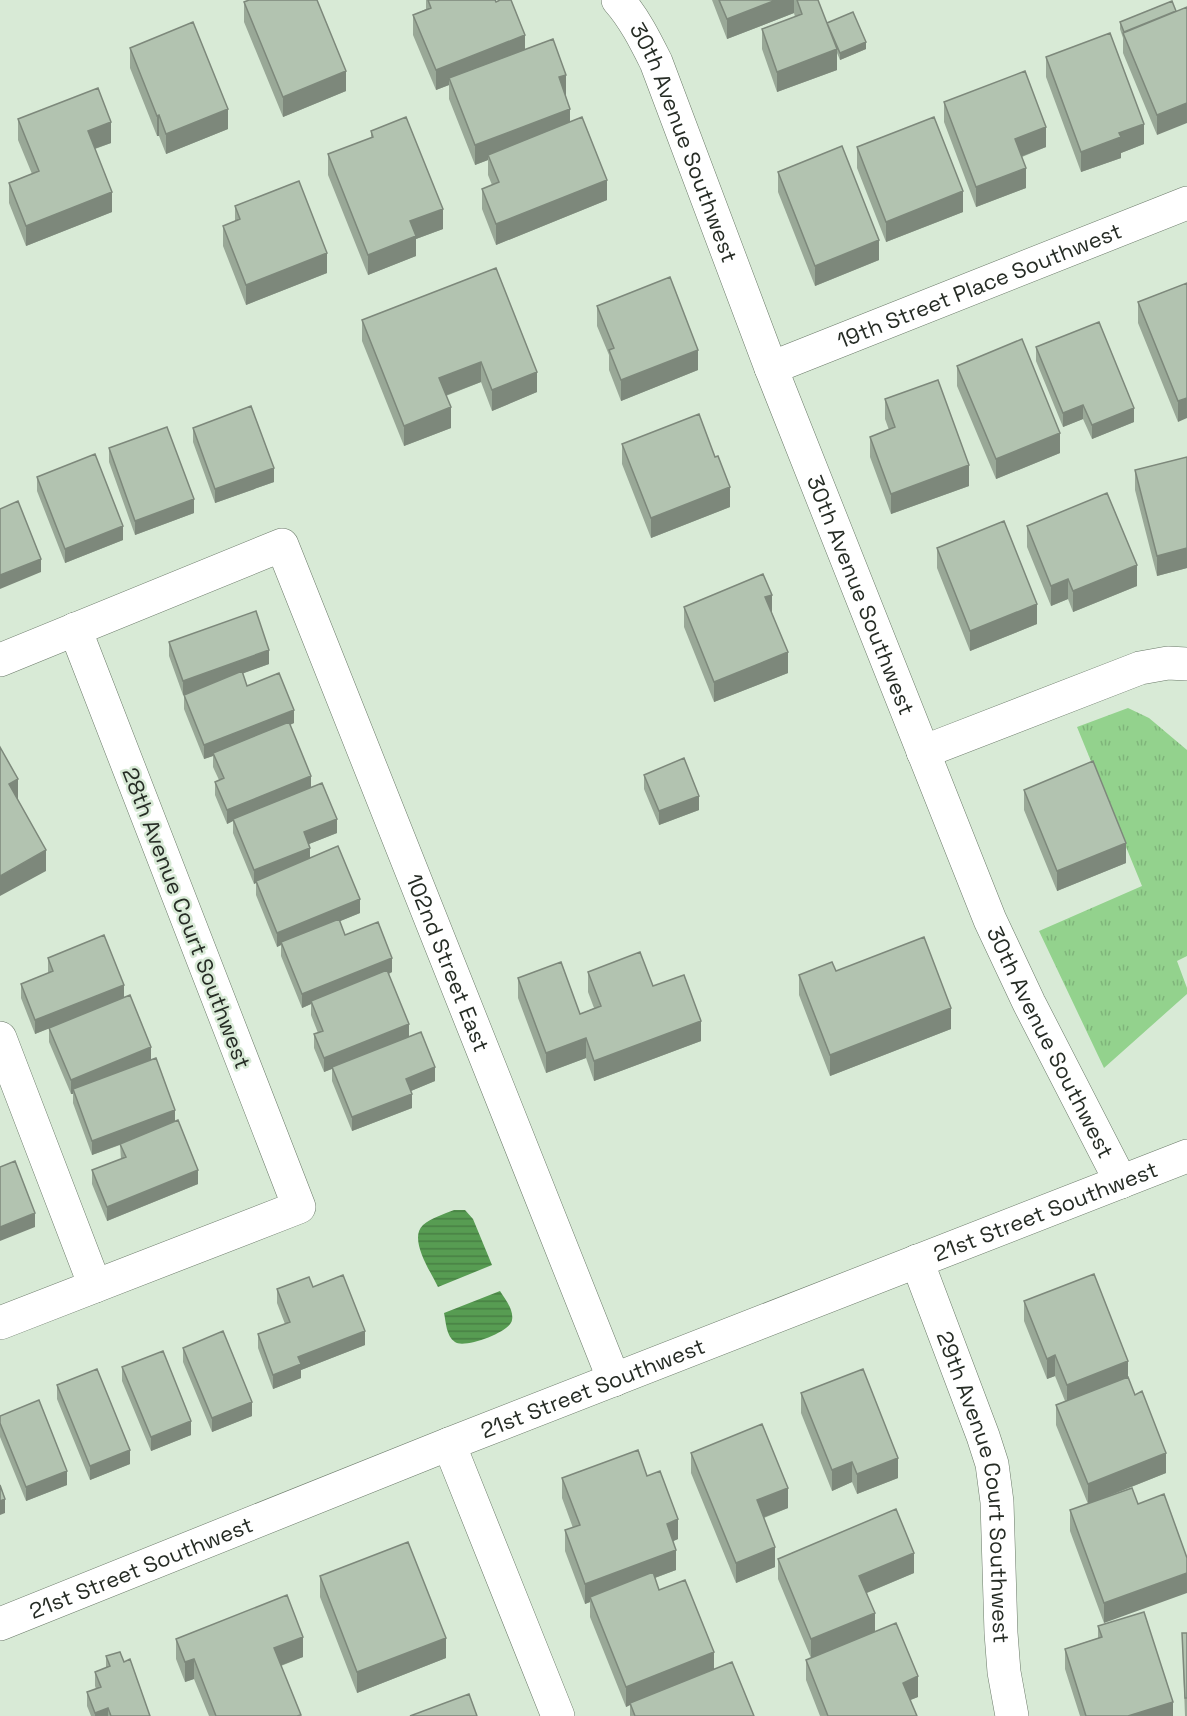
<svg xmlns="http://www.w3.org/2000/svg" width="1187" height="1716" viewBox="0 0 1187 1716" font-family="'Space Grotesk',sans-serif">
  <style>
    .grass { fill: url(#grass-tufts) }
    .water { fill: url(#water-rules) }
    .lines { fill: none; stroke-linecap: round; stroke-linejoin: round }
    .minor-casing { stroke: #6a7968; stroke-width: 34 }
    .minor { stroke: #fff; stroke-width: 33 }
    .wall { fill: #99a897 }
    .shaded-wall { fill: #7d887b }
    .building { fill: #b2c3b0; stroke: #7d887b; stroke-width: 1.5 }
    .labels { text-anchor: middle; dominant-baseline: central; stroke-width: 5; stroke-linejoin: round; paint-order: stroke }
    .street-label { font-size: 22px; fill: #262c25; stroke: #d8ead6 }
  </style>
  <defs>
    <pattern id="grass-tufts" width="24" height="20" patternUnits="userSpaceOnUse" patternTransform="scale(1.5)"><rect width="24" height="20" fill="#93d28d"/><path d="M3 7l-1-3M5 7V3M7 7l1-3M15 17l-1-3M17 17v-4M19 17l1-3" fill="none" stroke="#7fb47a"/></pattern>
    <pattern id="water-rules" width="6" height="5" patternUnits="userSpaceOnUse" patternTransform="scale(1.5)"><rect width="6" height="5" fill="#579c52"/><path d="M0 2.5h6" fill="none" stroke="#487f44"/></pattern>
  </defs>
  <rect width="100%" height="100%" fill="#d8ead6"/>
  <path class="grass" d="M 1128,708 L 1149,718 L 1187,750 L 1187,956 L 1177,961 L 1187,988 L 1187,994 L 1104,1068 L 1039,931 L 1142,886 L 1077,727 Z"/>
  <path class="water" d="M 454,1210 L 465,1210 L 473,1219 L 492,1265 L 438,1287 C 431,1272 408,1239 423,1225 C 431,1218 444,1214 454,1210 Z
    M 500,1291 C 505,1299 514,1310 512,1320 C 511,1332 464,1349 455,1342 C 446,1336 446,1322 444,1313 Z"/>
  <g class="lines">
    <defs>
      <g id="minor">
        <path id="s1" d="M 618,0 C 634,18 645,40 656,62 L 771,368 L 990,920 L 1029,1003 L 1121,1182"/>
        <path id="s2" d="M 771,368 L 1187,203"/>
        <path id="s3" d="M 0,660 L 282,545 L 614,1380"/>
        <path d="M 923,752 L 1140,668 L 1168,663 L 1187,664"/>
        <path d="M 0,1038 L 95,1286"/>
        <path id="s4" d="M 917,1261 L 983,1436 L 992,1464 L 997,1502 L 1001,1633 L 1004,1672 L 1012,1716"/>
        <path d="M 0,1323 L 299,1207 L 75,629"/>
        <path d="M 449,1444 L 558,1716"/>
        <path id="s5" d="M 0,1624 L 449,1444 L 1187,1156"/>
      </g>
    </defs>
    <use href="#minor" class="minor-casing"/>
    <use href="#minor" class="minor"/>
  </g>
  <path class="wall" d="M 426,0 L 495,0 L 525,50 L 566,95 L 565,95 L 570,122 L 607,200 L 496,245 L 482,209 L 482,189 L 492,185 L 488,175 L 488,160 L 475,165 L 449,99 L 449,85 L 436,90 L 413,35 L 413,15 L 426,9 Z
    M 712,0 L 818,0 L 827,25 L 866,49 L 840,60 L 837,53 L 837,70 L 777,92 L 762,49 L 762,29 L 795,17 L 794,13 L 727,39 Z
    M 1172,1 L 1157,135 L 1123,53 L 1123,38 L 1120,29 L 1120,22 Z
    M 244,2 L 346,91 L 283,117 L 244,22 Z
    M 130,48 L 228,129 L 166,154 L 159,136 L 157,136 L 130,68 Z
    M 1046,57 L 1144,144 L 1121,153 L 1121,158 L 1081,172 L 1046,77 Z
    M 944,102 L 1046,147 L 1022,157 L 1026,188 L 976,207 L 944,122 Z
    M 18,119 L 111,143 L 95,149 L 112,212 L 26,246 L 9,203 L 9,183 L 32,174 L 18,140 Z
    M 371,131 L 443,229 L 416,239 L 416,256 L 368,275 L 328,175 L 328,154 L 371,138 Z
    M 857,147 L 963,212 L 886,242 L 857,168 Z
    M 778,172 L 879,260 L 815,286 L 778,192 Z
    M 235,206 L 327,273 L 246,305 L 223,246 L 223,226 L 235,221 Z
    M 496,268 L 537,392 L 492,411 L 481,382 L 446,396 L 451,428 L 404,446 L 362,341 L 362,320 Z
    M 1187,283 L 1178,422 L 1138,323 L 1138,302 Z
    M 597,306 L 698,370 L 621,401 L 609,370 L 609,355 L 597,326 Z
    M 1036,347 L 1134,422 L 1092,439 L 1083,419 L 1063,427 L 1036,361 Z
    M 957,366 L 1060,453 L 996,479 L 957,386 Z
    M 885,399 L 969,486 L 891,514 L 870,457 L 870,437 L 889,430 L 885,419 Z
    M 193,428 L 274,482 L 215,503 L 193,442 Z
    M 622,444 L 730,507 L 651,538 L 622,464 Z
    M 109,448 L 194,513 L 135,535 L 109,462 Z
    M 1187,457 L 1187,568 L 1157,576 L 1135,490 L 1135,470 Z
    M 37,477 L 123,540 L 65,563 L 37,491 Z
    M 1027,526 L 1137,586 L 1073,612 L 1068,599 L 1051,606 L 1027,547 Z
    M 937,548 L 1037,624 L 970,651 L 937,568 Z
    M 684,607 L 772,613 L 788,673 L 714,702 L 684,627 Z
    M 169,642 L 269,664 L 243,673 L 247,686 L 294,723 L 290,725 L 311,787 L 337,833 L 309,844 L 310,858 L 360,913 L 340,921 L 345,935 L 392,972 L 389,974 L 409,1037 L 435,1081 L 411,1091 L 412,1108 L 352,1131 L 332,1081 L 332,1069 L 324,1072 L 314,1048 L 314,1034 L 318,1033 L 311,1015 L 311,1004 L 302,1008 L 281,956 L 281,945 L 277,947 L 256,895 L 256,883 L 254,884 L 233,833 L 233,821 L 227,824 L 215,795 L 215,782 L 219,780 L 213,767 L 213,756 L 204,759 L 184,709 L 184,695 L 189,693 L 183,695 L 169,656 Z
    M 644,775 L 699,810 L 659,825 L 644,789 Z
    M 1024,790 L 1126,863 L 1057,891 L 1024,810 Z
    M 48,958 L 124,997 L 151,1060 L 198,1184 L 107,1221 L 92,1184 L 92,1170 L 121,1159 L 120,1145 L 92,1155 L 73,1103 L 73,1094 L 71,1094 L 49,1042 L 49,1028 L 35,1034 L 21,998 L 21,984 L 48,973 Z
    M 836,971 L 951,1029 L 830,1076 L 799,995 L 799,975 Z
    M 588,972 L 653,986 L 701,1041 L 594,1081 L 586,1058 L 546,1073 L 518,998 L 518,978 L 580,1014 L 594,1008 L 588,992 Z
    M 313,1287 L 365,1345 L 301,1370 L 301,1378 L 273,1389 L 258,1348 L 258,1334 L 285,1324 L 277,1303 L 277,1289 Z
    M 1024,1301 L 1128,1377 L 1166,1473 L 1104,1498 L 1132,1488 L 1104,1623 L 1070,1531 L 1070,1510 L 1088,1504 L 1056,1425 L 1056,1405 L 1065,1401 L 1055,1376 L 1047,1379 L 1024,1321 Z
    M 183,1348 L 252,1416 L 212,1432 L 183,1362 Z
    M 122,1367 L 191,1435 L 151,1451 L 122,1381 Z
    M 57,1385 L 130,1464 L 90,1480 L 57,1399 Z
    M 801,1393 L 898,1478 L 857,1494 L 852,1482 L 832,1491 L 801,1413 Z
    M 0,1416 L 67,1485 L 26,1501 L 0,1437 Z
    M 691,1453 L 788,1508 L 764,1518 L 775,1567 L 736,1583 L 691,1473 Z
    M 647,1476 L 678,1539 L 673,1541 L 676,1570 L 655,1578 L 659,1590 L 714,1670 L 754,1716 L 630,1716 L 630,1705 L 626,1707 L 590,1617 L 590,1602 L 585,1604 L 565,1551 L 565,1530 L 573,1528 L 562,1498 L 562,1478 Z
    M 778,1559 L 914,1573 L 867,1593 L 875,1632 L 918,1697 L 910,1700 L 917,1716 L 820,1716 L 806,1680 L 806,1660 L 811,1658 L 778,1579 Z
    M 320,1576 L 446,1658 L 357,1693 L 320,1597 Z
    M 1098,1626 L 1173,1716 L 1080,1716 L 1065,1669 L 1065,1649 L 1098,1638 Z
    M 1182,1633 L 1187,1633 L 1187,1716 L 1185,1716 Z
    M 176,1639 L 303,1657 L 281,1666 L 301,1716 L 209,1716 L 194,1679 L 185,1682 L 176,1659 Z
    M 106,1656 L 124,1662 L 150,1716 L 91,1716 L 87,1706 L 87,1692 L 96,1689 L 95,1686 L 95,1672 L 106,1668 Z"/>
  <path class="shaded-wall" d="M 776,0 L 794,0 L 794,13 L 727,39 L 727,19 Z
    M 525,35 L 525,55 L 449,78 L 449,85 L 436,90 L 436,70 Z
    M 866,42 L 866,49 L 840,60 L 840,53 Z
    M 837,49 L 837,70 L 777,92 L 777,72 Z
    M 346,71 L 346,91 L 283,117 L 283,97 Z
    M 566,75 L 566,95 L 559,98 L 559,77 Z
    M 1187,103 L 1187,123 L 1157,135 L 1157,115 Z
    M 228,109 L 228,129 L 166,154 L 166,134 Z
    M 570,109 L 570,130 L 488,155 L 488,160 L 475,165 L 475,145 Z
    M 159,115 L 159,136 L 157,136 L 157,116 Z
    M 111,122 L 111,143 L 88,151 L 88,131 Z
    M 1144,124 L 1144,144 L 1121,153 L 1121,158 L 1081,172 L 1081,152 L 1119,133 Z
    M 1046,127 L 1046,147 L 1015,159 L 1015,139 Z
    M 1026,168 L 1026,188 L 976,207 L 976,187 Z
    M 607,180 L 607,200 L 496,245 L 496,224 Z
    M 963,191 L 963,212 L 886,242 L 886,222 Z
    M 112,192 L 112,212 L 26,246 L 26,226 Z
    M 443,209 L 443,229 L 416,239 L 416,256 L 368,275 L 368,255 L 410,221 Z
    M 879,240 L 879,260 L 815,286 L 815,266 Z
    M 327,253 L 327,273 L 246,305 L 246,285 Z
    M 698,350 L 698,370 L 621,401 L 621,380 Z
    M 481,362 L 481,382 L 439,398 L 439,378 Z
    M 537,372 L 537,392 L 492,411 L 492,390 Z
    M 1187,398 L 1187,418 L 1178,422 L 1178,401 Z
    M 1083,405 L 1083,419 L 1063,427 L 1063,413 Z
    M 451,407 L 451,428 L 404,446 L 404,426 Z
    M 1134,408 L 1134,422 L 1092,439 L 1092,425 Z
    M 1060,433 L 1060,453 L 996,479 L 996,459 Z
    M 969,465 L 969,486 L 891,514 L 891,494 Z
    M 274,468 L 274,482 L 215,503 L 215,489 Z
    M 730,487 L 730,507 L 651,538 L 651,518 Z
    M 194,499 L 194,513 L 135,535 L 135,521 Z
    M 123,526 L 123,540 L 65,563 L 65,549 Z
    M 1187,548 L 1187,568 L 1157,576 L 1157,556 Z
    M 41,559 L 41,572 L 0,589 L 0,575 Z
    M 1137,565 L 1137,586 L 1073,612 L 1073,591 Z
    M 1068,579 L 1068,599 L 1051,606 L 1051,586 Z
    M 772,595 L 772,615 L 765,597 Z
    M 1037,604 L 1037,624 L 970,651 L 970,631 Z
    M 269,650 L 269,664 L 183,695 L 183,681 Z
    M 788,652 L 788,673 L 714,702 L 714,682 Z
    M 294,710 L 294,723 L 214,755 L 213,753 L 213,756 L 204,759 L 204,745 Z
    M 311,776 L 311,790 L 233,819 L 233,821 L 227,824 L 227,810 Z
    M 18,779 L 18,799 L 9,804 L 9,784 Z
    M 699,796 L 699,810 L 659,825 L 659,811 Z
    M 337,819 L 337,833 L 304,846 L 304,832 Z
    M 1126,843 L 1126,863 L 1057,891 L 1057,871 Z
    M 310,848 L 310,862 L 256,881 L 256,883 L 254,884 L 254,870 Z
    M 46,850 L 46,871 L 0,896 L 0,876 Z
    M 360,899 L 360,913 L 282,945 L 281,942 L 281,945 L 277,947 L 277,933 Z
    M 392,958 L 392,972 L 312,1004 L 311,1001 L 311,1004 L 302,1008 L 302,994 Z
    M 124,985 L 124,999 L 35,1034 L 35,1020 Z
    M 951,1008 L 951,1029 L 830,1076 L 830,1055 Z
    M 701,1021 L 701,1041 L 594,1081 L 594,1061 Z
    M 409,1024 L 409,1038 L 324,1072 L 324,1058 Z
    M 586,1038 L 586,1058 L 546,1073 L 546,1053 Z
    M 151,1047 L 151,1061 L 73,1089 L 73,1094 L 71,1094 L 71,1080 Z
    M 435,1067 L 435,1081 L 406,1093 L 406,1079 Z
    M 412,1094 L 412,1108 L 352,1131 L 352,1117 Z
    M 175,1110 L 175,1124 L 92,1155 L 92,1141 Z
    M 198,1170 L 198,1184 L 107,1221 L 107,1207 Z
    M 35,1213 L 35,1227 L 0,1241 L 0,1227 Z
    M 365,1331 L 365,1345 L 301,1370 L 301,1378 L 273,1389 L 273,1375 L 298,1357 Z
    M 1055,1355 L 1055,1376 L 1047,1379 L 1047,1359 Z
    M 1128,1361 L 1128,1381 L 1067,1405 L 1067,1385 Z
    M 252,1402 L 252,1416 L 212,1432 L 212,1418 Z
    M 191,1421 L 191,1435 L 151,1451 L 151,1437 Z
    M 130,1450 L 130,1464 L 90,1480 L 90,1466 Z
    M 1166,1453 L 1166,1473 L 1088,1504 L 1088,1484 Z
    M 898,1458 L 898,1478 L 857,1494 L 857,1474 Z
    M 852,1462 L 852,1482 L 832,1491 L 832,1470 Z
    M 67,1471 L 67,1485 L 26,1501 L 26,1487 Z
    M 788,1488 L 788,1508 L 757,1520 L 757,1500 Z
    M 5,1499 L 5,1513 L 0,1515 L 0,1501 Z
    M 678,1519 L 678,1539 L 667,1544 L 667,1524 Z
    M 775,1547 L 775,1567 L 736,1583 L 736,1563 Z
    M 676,1550 L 676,1570 L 592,1601 L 590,1597 L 590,1602 L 585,1604 L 585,1584 Z
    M 914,1553 L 914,1573 L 859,1596 L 859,1576 Z
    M 1187,1573 L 1187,1593 L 1104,1623 L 1104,1603 Z
    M 875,1613 L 875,1633 L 811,1659 L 811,1639 Z
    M 303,1637 L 303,1657 L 274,1668 L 274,1648 Z
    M 446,1638 L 446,1658 L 357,1693 L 357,1672 Z
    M 714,1652 L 714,1672 L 630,1703 L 630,1705 L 626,1707 L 626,1687 Z
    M 194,1659 L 194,1679 L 185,1682 L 185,1662 Z
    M 918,1676 L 918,1697 L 903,1703 L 903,1683 Z
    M 1173,1702 L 1173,1716 L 1128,1716 Z
    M 108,1708 L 108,1716 L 95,1716 L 95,1713 Z"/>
  <path class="building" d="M 249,0 L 317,0 L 346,71 L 283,97 L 244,2 Z
    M 428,0 L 495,0 L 496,2 L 500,0 L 511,0 L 525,35 L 436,70 L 413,15 L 431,8 Z
    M 719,0 L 776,0 L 727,19 Z
    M 797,0 L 818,0 L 837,49 L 777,72 L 762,29 L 802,14 Z
    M 1172,1 L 1176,11 L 1124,32 L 1120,22 Z
    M 1187,7 L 1187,103 L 1157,115 L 1123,33 Z
    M 853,12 L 866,42 L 840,53 L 827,23 Z
    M 193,22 L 228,109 L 166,134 L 159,115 L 157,116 L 130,48 Z
    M 1110,33 L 1144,124 L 1119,133 L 1121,137 L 1081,152 L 1046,57 Z
    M 553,39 L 566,75 L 559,77 L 570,109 L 475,145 L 449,78 Z
    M 1025,71 L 1046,127 L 1015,139 L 1026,168 L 976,187 L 944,102 Z
    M 98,88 L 111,122 L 88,131 L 112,192 L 26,226 L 9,183 L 39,171 L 18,119 Z
    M 406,117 L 443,209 L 410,221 L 416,236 L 368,255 L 328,154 L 373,137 L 371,131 Z
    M 582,117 L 607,180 L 496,224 L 482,189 L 499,182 L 488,155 Z
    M 934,117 L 963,191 L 886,222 L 857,147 Z
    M 842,146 L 879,240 L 815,266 L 778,172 Z
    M 299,181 L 327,253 L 246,285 L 223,226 L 240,219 L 235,206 Z
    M 496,268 L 537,372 L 492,390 L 481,362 L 439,378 L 451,407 L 404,426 L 362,320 Z
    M 670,277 L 698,350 L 621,380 L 609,350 L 614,348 L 597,306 Z
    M 1187,283 L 1187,398 L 1178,401 L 1138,302 Z
    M 1099,322 L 1134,408 L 1092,425 L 1083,405 L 1063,413 L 1036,347 Z
    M 1022,339 L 1060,433 L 996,459 L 957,366 Z
    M 938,380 L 969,465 L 891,494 L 870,437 L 895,427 L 885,399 Z
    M 251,406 L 274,468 L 215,489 L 193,428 Z
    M 699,414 L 715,457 L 718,456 L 730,487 L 651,518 L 622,444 Z
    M 167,427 L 194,499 L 135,521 L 109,448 Z
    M 95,454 L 123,526 L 65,549 L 37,477 Z
    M 1187,457 L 1187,548 L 1157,556 L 1135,470 Z
    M 1107,493 L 1137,565 L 1073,591 L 1068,579 L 1051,586 L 1027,526 Z
    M 18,501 L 41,559 L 0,575 L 0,509 Z
    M 1004,521 L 1037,604 L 970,631 L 937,548 Z
    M 763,574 L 772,595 L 765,597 L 788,652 L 714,682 L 684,607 Z
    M 256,611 L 269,650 L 183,681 L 169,642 Z
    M 242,671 L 247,686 L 279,673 L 294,710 L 204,745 L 184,695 Z
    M 289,722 L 311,776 L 227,810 L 215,782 L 224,778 L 213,753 Z
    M 0,747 L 18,779 L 9,784 L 46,850 L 0,876 Z
    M 684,758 L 699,796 L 659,811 L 644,775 Z
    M 1093,761 L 1126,843 L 1057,871 L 1024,790 Z
    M 322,783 L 337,819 L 304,832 L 310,848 L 254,870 L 233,819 Z
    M 338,846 L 360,899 L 277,933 L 256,881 Z
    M 339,919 L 345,935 L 378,922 L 392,958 L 302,994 L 281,942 Z
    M 104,935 L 124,985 L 35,1020 L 21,984 L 53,971 L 48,958 Z
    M 924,937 L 951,1008 L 830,1055 L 799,975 L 832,962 L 836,971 Z
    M 640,952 L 653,986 L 684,975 L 701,1021 L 594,1061 L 586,1038 L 546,1053 L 518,978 L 561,962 L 580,1014 L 601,1006 L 588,972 Z
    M 387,970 L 409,1024 L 324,1058 L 314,1034 L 323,1031 L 311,1001 Z
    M 130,995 L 151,1047 L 71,1080 L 49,1028 Z
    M 421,1032 L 435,1067 L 406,1079 L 412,1094 L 352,1117 L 332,1067 Z
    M 156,1058 L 175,1110 L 92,1141 L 73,1089 Z
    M 178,1120 L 198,1170 L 107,1207 L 92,1170 L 126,1157 L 120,1144 Z
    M 15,1161 L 35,1213 L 0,1227 L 0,1167 Z
    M 1094,1274 L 1128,1361 L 1067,1385 L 1055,1355 L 1047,1359 L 1024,1301 Z
    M 343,1275 L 365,1331 L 298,1357 L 301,1364 L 273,1375 L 258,1334 L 290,1322 L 277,1289 L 309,1277 L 313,1287 Z
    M 223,1331 L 252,1402 L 212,1418 L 183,1348 Z
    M 163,1351 L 191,1421 L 151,1437 L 122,1367 Z
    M 97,1369 L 130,1450 L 90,1466 L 57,1385 Z
    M 863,1369 L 898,1458 L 857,1474 L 852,1462 L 832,1470 L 801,1393 Z
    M 1128,1377 L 1135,1395 L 1142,1391 L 1166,1453 L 1088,1484 L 1056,1405 Z
    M 39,1400 L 67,1471 L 26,1487 L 0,1423 L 0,1416 Z
    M 762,1424 L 788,1488 L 757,1500 L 775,1547 L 736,1563 L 691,1453 Z
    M 638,1450 L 647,1476 L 660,1471 L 678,1519 L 667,1524 L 676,1550 L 585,1584 L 565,1530 L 580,1525 L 562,1478 Z
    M 0,1485 L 5,1499 L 0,1501 Z
    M 1132,1488 L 1138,1504 L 1164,1494 L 1187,1558 L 1187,1573 L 1104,1603 L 1070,1510 Z
    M 896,1509 L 914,1553 L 859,1576 L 875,1613 L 811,1639 L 778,1559 Z
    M 408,1542 L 446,1638 L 357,1672 L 320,1576 Z
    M 653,1572 L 659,1590 L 685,1580 L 714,1652 L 626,1687 L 590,1597 Z
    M 287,1595 L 303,1637 L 274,1648 L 301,1715 L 297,1716 L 216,1716 L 194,1659 L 185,1662 L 176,1639 Z
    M 1144,1612 L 1173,1702 L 1128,1716 L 1086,1716 L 1065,1649 L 1102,1637 L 1098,1626 Z
    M 896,1623 L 918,1676 L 903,1683 L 917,1716 L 828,1716 L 806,1660 Z
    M 1182,1633 L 1187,1633 L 1187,1698 L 1185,1698 Z
    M 120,1652 L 124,1662 L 130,1659 L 150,1716 L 111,1716 L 108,1708 L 95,1713 L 87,1692 L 101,1687 L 95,1672 L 110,1666 L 106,1656 Z
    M 732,1662 L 754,1716 L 635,1716 L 630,1703 Z
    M 469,1694 L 477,1716 L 410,1716 Z"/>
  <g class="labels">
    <g class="street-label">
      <text stroke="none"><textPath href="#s1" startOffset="158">30th Avenue Southwest</textPath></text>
      <text stroke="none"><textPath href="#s2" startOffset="224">19th Street Place Southwest</textPath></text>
      <text stroke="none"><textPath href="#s1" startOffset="644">30th Avenue Southwest</textPath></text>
      <text transform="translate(187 918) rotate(69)">28th Avenue Court Southwest</text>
      <text stroke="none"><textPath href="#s3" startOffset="754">102nd Street East</textPath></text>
      <text stroke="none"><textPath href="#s1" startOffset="1130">30th Avenue Southwest</textPath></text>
      <text stroke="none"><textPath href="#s5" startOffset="1124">21st Street Southwest</textPath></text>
      <text stroke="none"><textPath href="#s5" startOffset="638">21st Street Southwest</textPath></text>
      <text stroke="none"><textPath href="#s4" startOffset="236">29th Avenue Court Southwest</textPath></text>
      <text stroke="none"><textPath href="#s5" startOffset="152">21st Street Southwest</textPath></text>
    </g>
  </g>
</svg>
